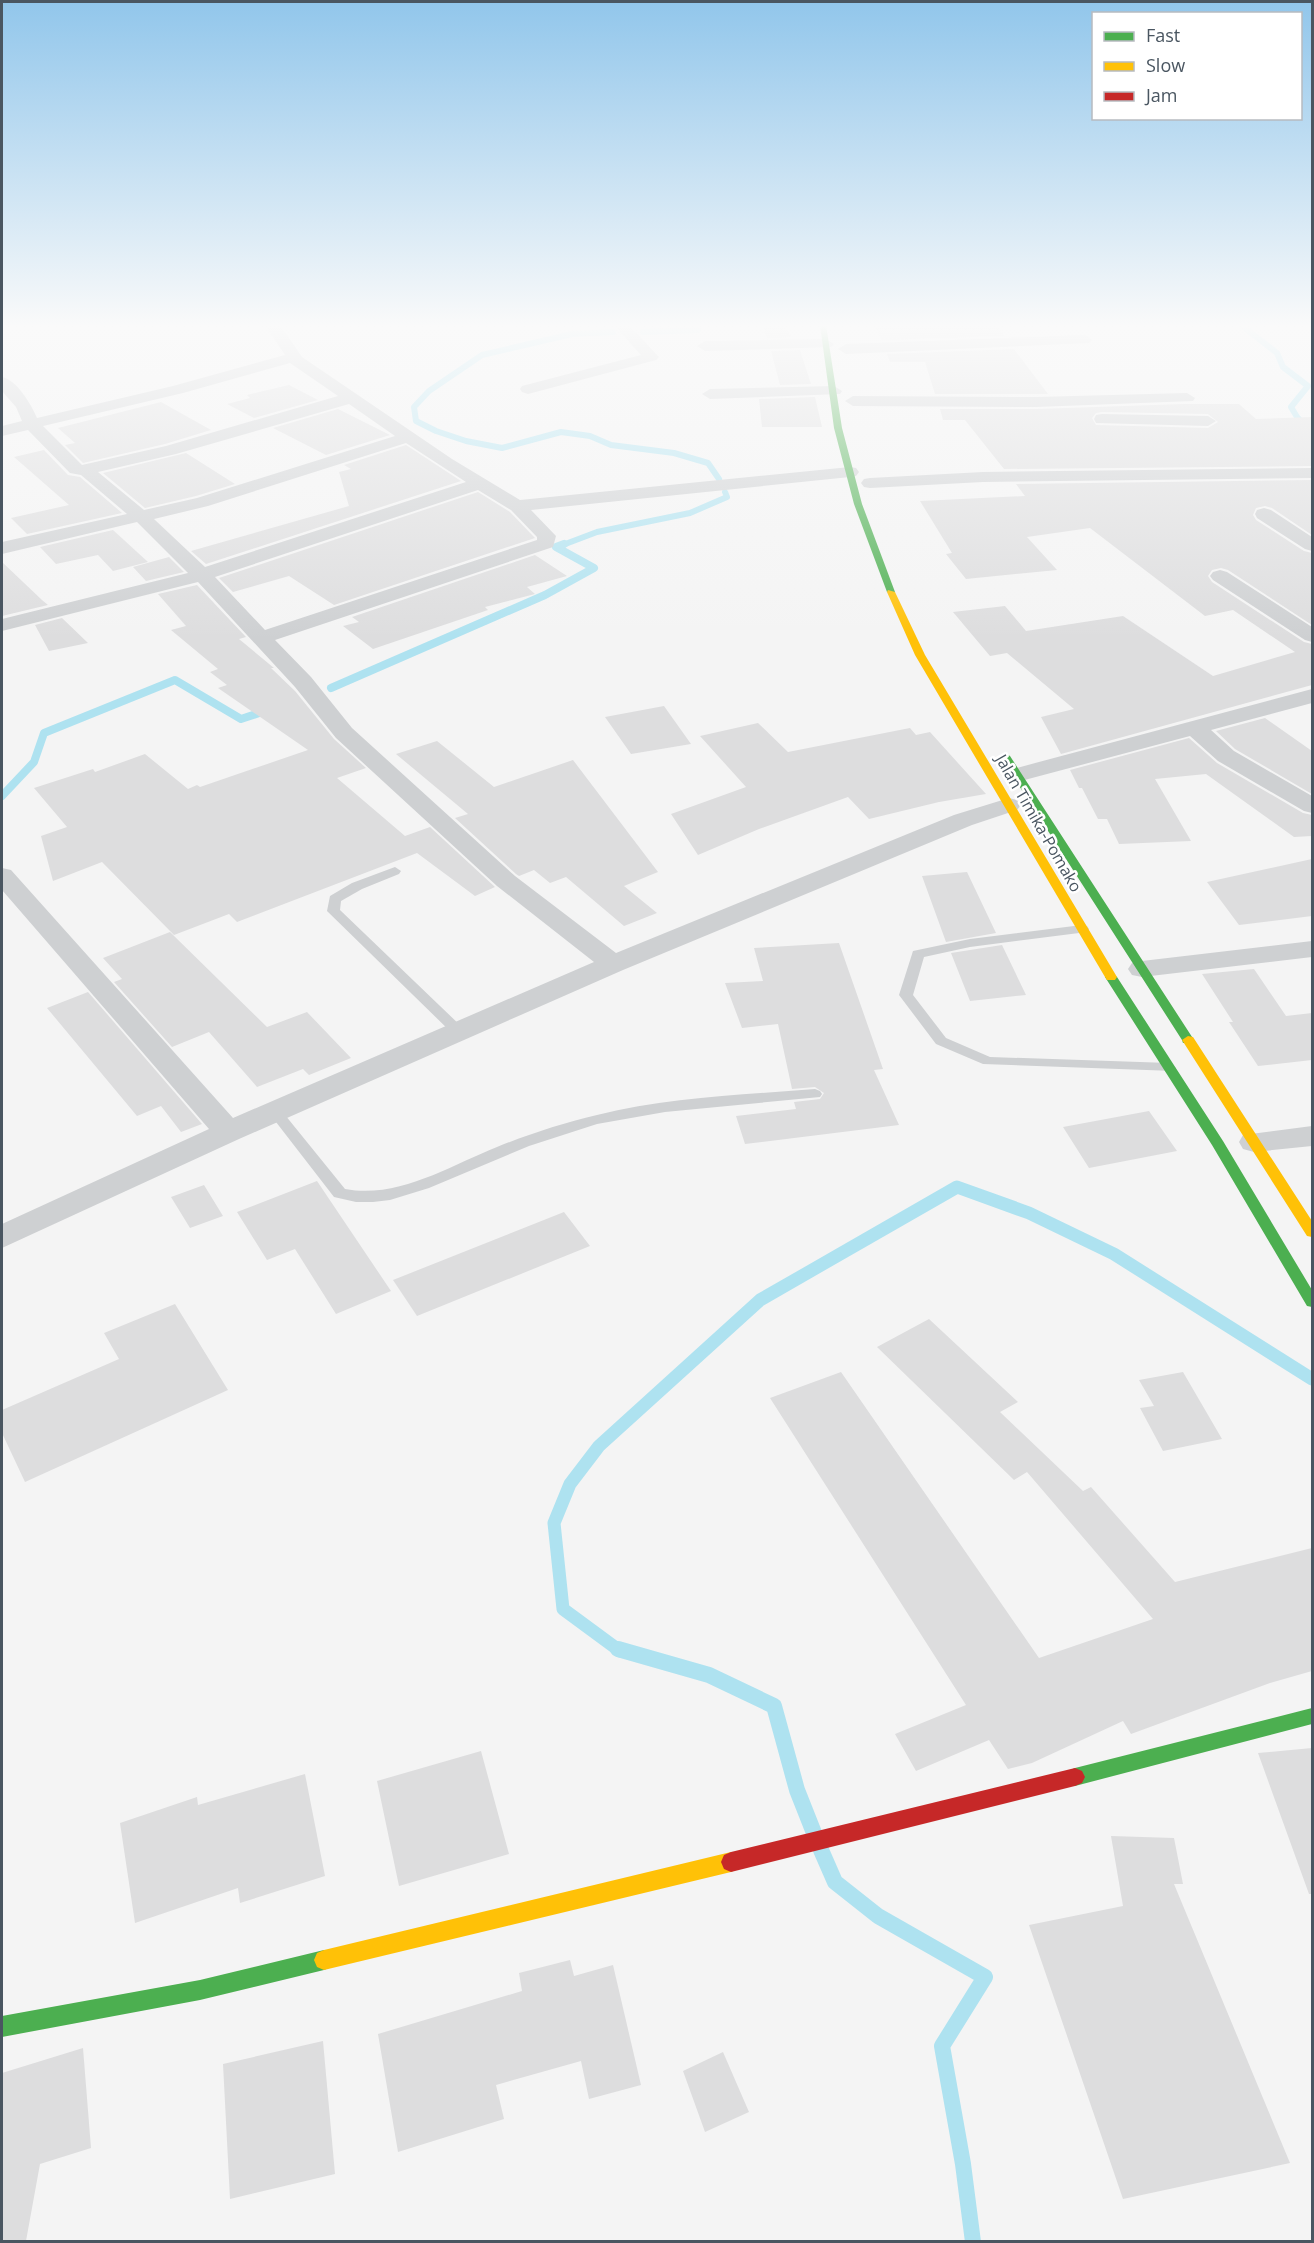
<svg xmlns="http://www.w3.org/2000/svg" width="1314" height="2243" viewBox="0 0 1314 2243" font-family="'Open Sans',sans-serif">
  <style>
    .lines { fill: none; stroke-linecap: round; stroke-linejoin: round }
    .stream-far4 { stroke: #aee2f0; stroke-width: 6 }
    .stream-far3 { stroke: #aee2f0; stroke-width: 8 }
    .stream-far2 { stroke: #aee2f0; stroke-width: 10 }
    .stream-far1 { stroke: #aee2f0; stroke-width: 13 }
    .stream { stroke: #aee2f0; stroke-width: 16 }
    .building { fill: #ddddde; fill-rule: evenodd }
    .lane { fill: #ced0d2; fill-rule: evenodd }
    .street { fill: #ced0d2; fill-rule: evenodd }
    .fast { fill: #4caf50; fill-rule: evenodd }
    .slow { fill: #ffc107; fill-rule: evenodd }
    .jam { fill: #c62828; fill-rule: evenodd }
    .labels { text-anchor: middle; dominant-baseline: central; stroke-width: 5; stroke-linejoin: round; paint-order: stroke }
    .street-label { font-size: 16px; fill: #4a5661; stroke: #fff }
  </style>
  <rect width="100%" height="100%" fill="#f4f4f4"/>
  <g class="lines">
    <path class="stream-far4" d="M 1241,325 L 1277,353 L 1283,367 L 1308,386 L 1291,407 L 1297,417 L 1312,432
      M 613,332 L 572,334 L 482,355 L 429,391 L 414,407 L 416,421 L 436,431 L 466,441 L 502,448 L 561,432 L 590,436 L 611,445 L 674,453 L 708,463 L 719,479
      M 643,332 L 698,330 L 697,325
      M 560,546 L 597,532 L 690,513 L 727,497 L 725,492"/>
    <path class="stream-far3" d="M 331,688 L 545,595 L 594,568 L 556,547 L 564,544
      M 2,796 L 34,762 L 44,733 L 175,680 L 241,719 L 268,710"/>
    <path class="stream-far2" d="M 955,1188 L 959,1188"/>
    <path class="stream-far1" d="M 620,1651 L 563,1609 L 554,1523 L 570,1484 L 599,1446 L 760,1300 L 957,1187 L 1029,1213 L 1114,1254 L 1312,1379"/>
    <path class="stream" d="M 618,1649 L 709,1675 L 774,1706 L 797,1790 L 814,1833
      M 821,1850 L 835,1882 L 878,1916 L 985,1977 L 942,2046 L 963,2164 L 973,2242"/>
  </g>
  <path class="building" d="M 763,325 L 783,325 L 792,337 L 767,338 Z
    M 875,325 L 997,325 L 1005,336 L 881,340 Z
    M 1014,349 L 1048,394 L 935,394 L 925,362 L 890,362 L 887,354 Z
    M 800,350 L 811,384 L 780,385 L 771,351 Z
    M 289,385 L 318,400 L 254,418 L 227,404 L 250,398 L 247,395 Z
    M 815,397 L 822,427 L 762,427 L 759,399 Z
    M 161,402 L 211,430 L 165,444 L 83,463 L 65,445 L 75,443 L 58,428 Z
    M 1184,404 L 1239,404 L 1256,419 L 1312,417 L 1312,466 L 1004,469 L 965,420 L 943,420 L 940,409 L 1036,409 ZM 1102,412 L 1208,414 L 1218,422 L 1208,428 L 1096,425 L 1092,418 L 1096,413 Z
    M 338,409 L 390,435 L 326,455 L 273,428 Z
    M 406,445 L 461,481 L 206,564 L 191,551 L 349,506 L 339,472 L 351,469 L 344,465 Z
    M 44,450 L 68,475 L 80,477 L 122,513 L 27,534 L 11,518 L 69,505 L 14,457 Z
    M 186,453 L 235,484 L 196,496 L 145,508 L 103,473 Z
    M 1312,480 L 1312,535 L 1272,508 L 1265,506 L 1256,508 L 1253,515 L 1256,520 L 1304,551 L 1312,553 L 1312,625 L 1228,570 L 1221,568 L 1212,570 L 1208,576 L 1212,582 L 1304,642 L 1312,644 L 1312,685 L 1061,754 L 1041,717 L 1074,709 L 1007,653 L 990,656 L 953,612 L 1005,606 L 1026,631 L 1123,616 L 1213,676 L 1295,652 L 1233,610 L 1205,616 L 1090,528 L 1027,537 L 1057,570 L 966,579 L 946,554 L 952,553 L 920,501 L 1025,496 L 1016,484 Z
    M 478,492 L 510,512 L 535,538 L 334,605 L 289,576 L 233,592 L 219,578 Z
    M 113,530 L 148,562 L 113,571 L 98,555 L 56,564 L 40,547 Z
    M 535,555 L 567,576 L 527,587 L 535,594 L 485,607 L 488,610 L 373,649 L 343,626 L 359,622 L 352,617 Z
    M 169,557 L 184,572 L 146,581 L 133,567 Z
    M 2,562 L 42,600 L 48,605 L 2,616 Z
    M 197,585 L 246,637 L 239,639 L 274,668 L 271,668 L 295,691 L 334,739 L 366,768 L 337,778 L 405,836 L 430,827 L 495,887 L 475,896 L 417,853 L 237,922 L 229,914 L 174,935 L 102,862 L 53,881 L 41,836 L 67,827 L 34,788 L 93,769 L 95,772 L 145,754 L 188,789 L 197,785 L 200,787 L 308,750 L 218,688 L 227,685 L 210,672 L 218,669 L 171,630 L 186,626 L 158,594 Z
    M 62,618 L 88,643 L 49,651 L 35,625 Z
    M 664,706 L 691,744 L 631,754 L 605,717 Z
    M 1265,718 L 1312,751 L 1312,794 L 1235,749 L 1216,731 Z
    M 758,723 L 788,752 L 910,728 L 916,735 L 930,732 L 986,794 L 939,802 L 869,819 L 848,797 L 759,829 L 698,855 L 671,814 L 746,787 L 700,736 Z
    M 1189,738 L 1217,763 L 1303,813 L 1312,815 L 1312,836 L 1294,837 L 1206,774 L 1155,779 L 1191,841 L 1119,844 L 1107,819 L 1098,819 L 1082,788 L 1079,788 L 1070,770 Z
    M 437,741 L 494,787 L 573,760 L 658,872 L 624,886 L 657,913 L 624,926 L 566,877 L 550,883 L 534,870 L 519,876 L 516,874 L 455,818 L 468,814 L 396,754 Z
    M 1312,859 L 1312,916 L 1239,925 L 1207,882 Z
    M 967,872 L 996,933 L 946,942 L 922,876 Z
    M 170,932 L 267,1027 L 307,1012 L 351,1058 L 309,1075 L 303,1069 L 257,1087 L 209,1032 L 172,1047 L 114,982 L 122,979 L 103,958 Z
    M 839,943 L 883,1069 L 874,1070 L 899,1125 L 745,1144 L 736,1116 L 796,1109 L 794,1102 L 820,1099 L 824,1093 L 815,1087 L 792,1089 L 778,1024 L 742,1028 L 725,983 L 763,981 L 754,948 Z
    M 1002,945 L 1026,995 L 970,1001 L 951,953 Z
    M 1254,969 L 1286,1016 L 1312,1013 L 1312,1060 L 1258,1066 L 1229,1022 L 1233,1022 L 1202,974 Z
    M 88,992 L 202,1124 L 181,1132 L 161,1106 L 137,1116 L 47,1008 Z
    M 1149,1111 L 1177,1151 L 1089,1168 L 1063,1127 Z
    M 317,1181 L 391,1291 L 336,1314 L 295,1249 L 267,1260 L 237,1212 Z
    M 204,1185 L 223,1216 L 190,1228 L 171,1197 Z
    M 564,1212 L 590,1246 L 417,1316 L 393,1280 Z
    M 175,1304 L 228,1390 L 25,1482 L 2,1433 L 2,1410 L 119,1359 L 104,1333 Z
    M 929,1319 L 1018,1402 L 1000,1412 L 1083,1491 L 1091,1487 L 1175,1582 L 1312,1548 L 1312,1671 L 1270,1683 L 1131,1734 L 1123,1721 L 1032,1763 L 1008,1769 L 989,1740 L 916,1771 L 895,1734 L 966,1705 L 770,1398 L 841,1372 L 1039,1658 L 1153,1619 L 1027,1472 L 1014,1480 L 877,1347 Z
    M 1183,1372 L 1222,1439 L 1163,1451 L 1140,1408 L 1154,1406 L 1139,1380 Z
    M 1312,1748 L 1312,1894 L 1309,1894 L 1258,1753 Z
    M 481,1751 L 509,1854 L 399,1886 L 377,1781 Z
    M 305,1774 L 325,1876 L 240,1903 L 238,1888 L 135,1923 L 120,1823 L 197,1797 L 198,1805 Z
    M 1111,1836 L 1174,1838 L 1183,1884 L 1174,1884 L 1290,2163 L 1123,2199 L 1029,1925 L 1123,1906 Z
    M 570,1960 L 574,1976 L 613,1965 L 641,2085 L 589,2099 L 581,2061 L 496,2085 L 504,2119 L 398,2152 L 378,2034 L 522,1991 L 519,1973 Z
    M 323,2041 L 335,2174 L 230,2199 L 223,2064 Z
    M 83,2048 L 91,2148 L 40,2164 L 26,2241 L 2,2241 L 2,2073 Z
    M 723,2052 L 749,2112 L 705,2132 L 683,2071 Z"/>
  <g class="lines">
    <path class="lane" d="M 395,867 L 401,871 L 399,874 L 362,889 L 341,901 L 340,910 L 464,1029 L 466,1032 L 464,1035 L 454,1035 L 327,911 L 330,896 L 352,883 Z
      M 1082,925 L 1087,926 L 1089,929 L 1087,932 L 970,947 L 924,957 L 913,995 L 946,1038 L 990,1057 L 1169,1063 L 1176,1068 L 1174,1071 L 983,1064 L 936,1044 L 899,995 L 913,951 L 970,939 Z
      M 815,1089 L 820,1091 L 822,1094 L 820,1097 L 665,1112 L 597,1124 L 529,1146 L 429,1188 L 390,1200 L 373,1202 L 356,1202 L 334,1197 L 269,1113 L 276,1108 L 281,1110 L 345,1189 C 399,1199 449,1166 497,1147 C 529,1134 563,1123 597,1115 C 668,1097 742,1095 815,1089 Z"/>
    <path class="street" d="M 265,325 L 280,325 L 302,357 L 452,459 L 520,500 L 850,467 L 856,468 L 859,472 L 856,476 L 850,477 L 531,510 L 556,536 L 553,547 L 275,640 L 311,677 L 352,728 L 515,876 L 616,953 L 954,815 L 1009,798 L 1017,800 L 1021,805 L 1017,810 L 972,825 L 623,970 L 239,1139 L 2,1248 L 2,1224 L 209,1129 L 2,890 L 2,868 L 11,870 L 233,1118 L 594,962 L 497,886 L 336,738 L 295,687 L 198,582 L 2,631 L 2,619 L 188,573 L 137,522 L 2,554 L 2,542 L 127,514 L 81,475 L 70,473 L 28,430 L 2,436 L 2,426 L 22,421 L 16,407 L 2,391 L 2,377 C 17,380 31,404 37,418 L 173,386 L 285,355 ZM 290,363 L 338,396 L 166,446 L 82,465 L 43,426 L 183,393 ZM 349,404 L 395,436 L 197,498 L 144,510 L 98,472 L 176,454 ZM 406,443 L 466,482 L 205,567 L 154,519 L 208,506 ZM 478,490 L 511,510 L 537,537 L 537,540 L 265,630 L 215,577 Z
      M 614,325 L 629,325 L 656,354 L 659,357 L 656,360 L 528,394 L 522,392 L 520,389 L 522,386 L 641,355 Z
      M 1084,335 L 1089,337 L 1092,340 L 1089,343 L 846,354 L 838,349 L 846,344 Z
      M 826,339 L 834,344 L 831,347 L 705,351 L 697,346 L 705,341 Z
      M 834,386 L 842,391 L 840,394 L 710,399 L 702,394 L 710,389 Z
      M 1187,393 L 1195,398 L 1193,401 L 1036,407 L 853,406 L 845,401 L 853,396 L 1036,397 Z
      M 1102,414 L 1208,416 L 1216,421 L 1208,426 L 1096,423 L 1094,419 L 1096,415 Z
      M 1312,468 L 1312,478 L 983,482 L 870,488 L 864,487 L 861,483 L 864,479 L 870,478 L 983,472 Z
      M 1264,508 L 1271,510 L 1312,537 L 1312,551 L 1305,549 L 1257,518 L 1255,514 L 1257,510 Z
      M 1220,570 L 1227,572 L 1312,627 L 1312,642 L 1305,640 L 1213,580 L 1210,576 L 1213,572 Z
      M 1312,689 L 1312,703 L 1211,730 L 1234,751 L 1312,796 L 1312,813 L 1304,811 L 1218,761 L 1190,736 L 1017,782 L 1009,780 L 1005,775 L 1009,770 Z
      M 1312,941 L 1312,957 L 1142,977 L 1132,975 L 1128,969 L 1132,963 L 1142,961 Z
      M 1312,1126 L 1312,1146 L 1254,1152 L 1243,1149 L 1239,1142 L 1243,1135 Z"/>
    <path class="fast" d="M 820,325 L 826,325 L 842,428 L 862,504 L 895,592 L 894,594 L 887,592 L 854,504 L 834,428 Z
      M 1005,753 L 1010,756 L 1194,1040 L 1193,1043 L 1183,1043 L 1182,1040 L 1000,756 Z
      M 1111,973 L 1117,977 L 1223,1141 L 1312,1290 L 1312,1307 L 1307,1306 L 1212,1145 L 1105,977 Z
      M 1312,1708 L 1312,1724 L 1075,1786 L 1068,1783 L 1065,1777 L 1068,1771 L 1075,1768 Z
      M 324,1950 L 331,1953 L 334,1960 L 331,1967 L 324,1970 L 200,2000 L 2,2037 L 2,2016 L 200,1980 Z"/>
    <path class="slow" d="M 888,590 L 895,592 L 925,655 L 1117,977 L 1115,980 L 1107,980 L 1105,977 L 915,655 L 887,592 Z
      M 1188,1036 L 1193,1037 L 1312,1221 L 1312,1237 L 1307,1236 L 1182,1040 Z
      M 731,1852 L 738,1855 L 741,1862 L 738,1869 L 731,1872 L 324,1970 L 317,1967 L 314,1960 L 317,1953 L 324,1950 Z"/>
    <path class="jam" d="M 1075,1768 L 1082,1771 L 1085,1777 L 1082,1783 L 1075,1786 L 731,1872 L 724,1869 L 721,1862 L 724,1855 L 731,1852 Z"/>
  </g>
  <linearGradient id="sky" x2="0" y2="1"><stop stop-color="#91c6eb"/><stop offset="0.51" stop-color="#fafafa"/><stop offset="1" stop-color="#fafafa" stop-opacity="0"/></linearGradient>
  <rect width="1314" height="639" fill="url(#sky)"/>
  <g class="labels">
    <g class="street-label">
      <text transform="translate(1039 823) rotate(60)">Jalan Timika-Pomako</text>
    </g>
  </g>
  <rect width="1314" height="2243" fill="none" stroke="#4a5661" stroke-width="6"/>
  <rect x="1092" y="12" width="210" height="108" fill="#ffffff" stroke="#b7bbc0" stroke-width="1.5"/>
  <rect x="1104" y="32" width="30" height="9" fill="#4caf50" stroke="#b7bbc0" stroke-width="1.5"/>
  <text x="1146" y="42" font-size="18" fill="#4a5661">Fast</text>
  <rect x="1104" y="62" width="30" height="9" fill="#ffc107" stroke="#b7bbc0" stroke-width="1.5"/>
  <text x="1146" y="72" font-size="18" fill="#4a5661">Slow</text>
  <rect x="1104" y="92" width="30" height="9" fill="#c62828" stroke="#b7bbc0" stroke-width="1.5"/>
  <text x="1146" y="102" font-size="18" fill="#4a5661">Jam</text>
</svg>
